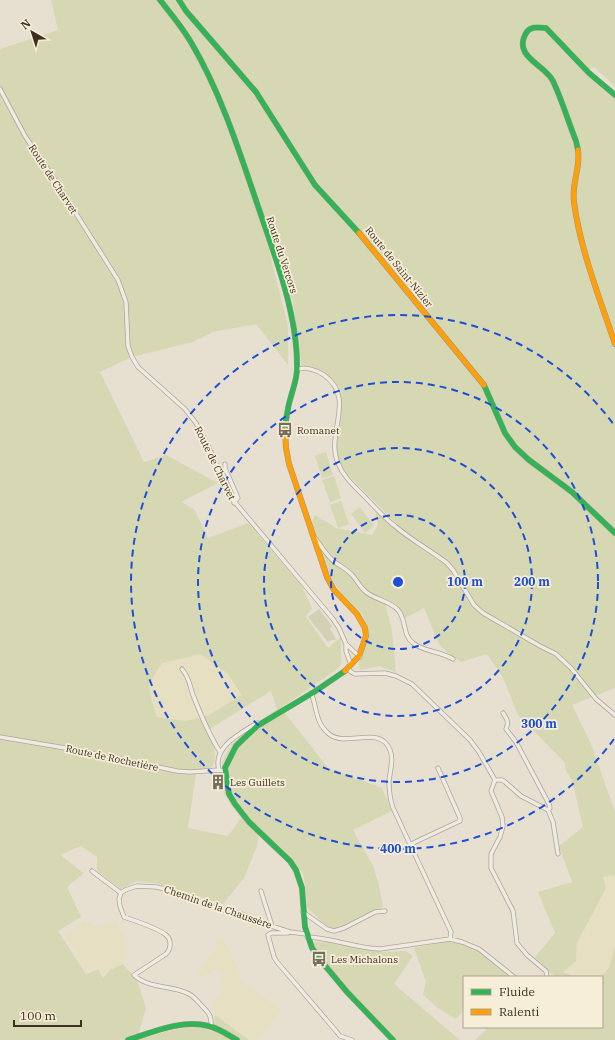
<svg xmlns="http://www.w3.org/2000/svg" width="615" height="1040" viewBox="0 0 615 1040" font-family="'IBM Plex Serif',serif">
  <style>
    .farmland { fill: #e6dfc2 }
    .green { fill: #d6d7b3; fill-rule: evenodd }
    .cemetery { fill: #d1d1b3 }
    .lines { fill: none; stroke-linecap: round; stroke-linejoin: round }
    .street-casing { stroke: #ada599; stroke-width: 5 }
    .fast-casing { stroke: #9c958a; stroke-width: 6 }
    .slow-casing { stroke: #9c958a; stroke-width: 6 }
    .street { stroke: #efebe3; stroke-width: 3.5 }
    .fast { stroke: #30b455; stroke-width: 5 }
    .slow { stroke: #ff9f0a; stroke-width: 5 }
    .ring { fill: none; stroke: #1d4ed8; stroke-width: 2; stroke-dasharray: 7 5 }
    .labels { text-anchor: middle; dominant-baseline: central; stroke-width: 3.5; stroke-linejoin: round; paint-order: stroke }
    .street-label { font-size: 10px; fill: #3d2e20; stroke: #f7eed8 }
    .poi-label { font-size: 10px; fill: #3d2e20; stroke: #f7eed8; text-anchor: start }
    .centre { fill: #1d4ed8; stroke: #f7eed8; stroke-width: 2 }
    .ring-label { font-size: 12px; text-anchor: middle; font-weight: bold; fill: #1d4ed8; stroke: #f7eed8; stroke-width: 3.5; stroke-linejoin: round; paint-order: stroke }
  </style>
  <rect width="100%" height="100%" fill="#e7e0d1"/>
  <path class="farmland" d="M 201,654 L 227,673 L 242,695 L 209,715 L 186,721 L 157,717 L 151,699 L 149,684 L 162,663 Z
    M 612,875 L 615,877 L 615,945 L 609,968 L 601,977 L 575,977 L 563,972 L 576,961 L 577,943 L 606,888 L 603,877 Z
    M 84,921 L 99,928 L 116,921 L 124,937 L 127,956 L 121,966 L 109,968 L 103,975 L 97,966 L 86,971 L 65,935 Z
    M 223,938 L 237,966 L 240,980 L 282,1010 L 257,1040 L 249,1040 L 215,1015 L 213,1000 L 222,994 L 221,970 L 218,969 L 200,978 L 197,973 L 217,948 L 214,942 Z"/>
  <path class="green" d="M 51,0 L 615,0 L 615,86 L 594,67 L 583,72 L 615,99 L 615,688 L 572,705 L 591,744 L 615,812 L 615,877 L 612,875 L 603,877 L 606,888 L 577,943 L 576,961 L 563,972 L 575,977 L 555,977 L 535,957 L 555,933 L 538,892 L 572,882 L 559,846 L 583,827 L 572,780 L 566,771 L 565,763 L 518,715 L 503,678 L 487,654 L 461,662 L 448,653 L 439,644 L 424,608 L 406,618 L 385,603 L 392,631 L 396,672 L 379,666 L 360,670 L 359,663 L 369,634 L 362,614 L 343,595 L 336,586 L 308,533 L 315,515 L 336,528 L 372,535 L 378,525 L 375,510 L 390,525 L 403,530 L 348,475 L 339,460 L 336,445 L 341,415 L 341,397 L 335,382 L 320,370 L 301,365 L 293,301 L 269,250 L 288,327 L 288,365 L 256,324 L 213,332 L 193,342 L 132,357 L 100,372 L 144,462 L 166,455 L 218,483 L 181,502 L 194,509 L 208,538 L 248,523 L 301,585 L 312,608 L 306,617 L 328,648 L 341,637 L 341,664 L 337,669 L 281,708 L 328,768 L 382,788 L 392,811 L 353,830 L 373,866 L 379,885 L 383,907 L 360,920 L 335,929 L 326,926 L 307,907 L 304,876 L 292,858 L 260,828 L 257,846 L 244,878 L 223,904 L 155,883 L 137,881 L 121,889 L 97,871 L 97,857 L 81,846 L 60,855 L 84,873 L 67,887 L 81,917 L 58,931 L 86,974 L 98,969 L 103,978 L 110,970 L 123,964 L 137,980 L 146,1008 L 137,1039 C 165,1031 184,1025 214,1028 L 215,1015 L 249,1040 L 0,1040 L 0,49 L 58,30 ZM 201,654 L 227,673 L 242,695 L 209,715 L 186,721 L 157,717 L 151,699 L 149,684 L 162,663 ZM 271,691 L 277,709 C 249,729 212,747 223,790 C 225,798 236,811 241,818 L 228,836 L 188,828 L 196,774 L 198,770 C 202,769 208,769 211,767 C 220,761 211,738 208,730 Z
    M 326,452 L 333,475 L 322,478 L 315,456 Z
    M 334,476 L 341,498 L 330,502 L 322,480 Z
    M 341,501 L 349,524 L 338,528 L 330,505 Z
    M 360,507 L 374,526 L 365,533 L 351,514 Z
    M 453,940 L 477,949 L 512,977 L 464,977 L 464,1010 L 456,1019 L 438,1008 L 423,995 L 426,982 L 414,948 Z
    M 311,942 L 328,942 L 382,952 L 406,951 L 413,956 L 394,984 L 460,1040 L 395,1040 L 360,1005 Z
    M 615,946 L 615,1040 L 475,1040 L 486,1030 L 484,1027 L 602,1027 L 601,977 L 609,968 Z"/>
  <path class="cemetery" d="M 319,609 L 332,626 L 330,629 L 336,639 L 335,640 L 332,640 L 328,642 L 308,617 Z"/>
  <g class="lines">
    <defs>
      <path id="street" d="M 0,89 L 25,136 L 53,177 L 118,280 L 126,302 L 128,346 L 132,357 L 138,367 L 185,409 L 196,423 L 212,454 L 228,494 L 333,619 L 339,628 L 346,644 L 360,657
        M 298,369 C 306,367 317,370 324,375 C 357,399 325,433 338,463 C 343,476 353,485 362,494 C 373,505 383,517 395,526 C 411,540 430,550 447,563 L 453,570 L 474,605 L 483,613 L 540,646 L 556,654 L 571,668 L 596,699 L 615,715
        M 225,464 L 225,468 L 238,498 L 234,503
        M 314,537 C 321,545 327,557 336,563 C 342,567 348,570 353,576 C 358,582 360,587 366,592 C 376,600 390,601 398,610 C 407,620 402,635 413,643 C 424,652 440,651 453,659
        M 346,644 L 346,651 L 351,665
        M 348,668 L 351,672 L 355,674 L 385,673 L 396,676 L 412,684 L 470,740 L 479,752 L 495,780
        M 182,669 C 190,679 189,684 193,695 C 200,713 210,736 220,752
        M 311,693 C 318,709 314,721 329,734 C 346,748 380,724 390,750 C 394,759 390,771 389,781 C 389,790 390,799 393,808
        M 503,713 C 507,719 509,722 506,729 L 516,742 L 549,804 L 550,808 L 548,810
        M 0,737 L 77,750 L 177,771 L 190,772 L 219,770 L 225,771
        M 219,770 C 212,747 241,733 257,723 L 262,724
        M 495,780 L 491,791 L 502,817 L 503,826 L 500,837 L 491,854 L 491,868 L 513,911 L 517,943 L 527,955 L 546,971 L 547,977
        M 495,780 L 502,780 L 505,782 L 521,796 L 548,810 L 553,822 L 558,854
        M 394,810 L 451,932 L 450,939
        M 411,844 L 460,821 L 460,818 L 438,768
        M 92,871 L 121,893
        M 261,891 L 272,926
        M 303,912 L 327,929 L 334,931 L 344,928 L 375,912 L 385,911
        M 288,933 L 271,933 L 268,935 L 274,957 L 277,962 L 336,1031 L 340,1036 L 352,1040
        M 307,937 C 332,938 355,948 380,949 L 450,939 L 462,942 L 479,949 L 514,977
        M 211,1026 C 212,1017 209,1013 203,1007 C 199,1003 195,997 189,994 C 173,985 148,989 134,975 L 166,954 C 171,949 172,940 166,935 C 159,929 133,920 124,917 L 120,906 L 119,899 L 121,893 L 125,890 L 137,886 L 156,887 L 166,889 L 218,909 L 242,914 L 262,923 L 290,932 L 306,934"/>
      <path id="fast" d="M 160,0 C 171,14 183,28 192,44 C 223,97 241,157 261,215 C 277,261 297,316 297,365 C 298,377 293,388 290,400 C 287,410 286,420 285,430
        M 179,0 L 186,11 L 256,92 L 315,185 L 359,233
        M 578,150 L 576,141 C 568,121 562,100 553,81 C 545,65 514,57 525,35 C 529,26 537,27 546,28 L 589,73 L 615,95
        M 484,385 L 505,433 L 515,447 L 529,460 L 572,492 L 615,533
        M 345,671 L 314,692 L 257,726 L 236,746 L 225,768 L 229,794 L 235,804 L 249,822 L 290,861 L 296,870 L 302,888 L 305,927 L 312,948 L 322,962 L 347,992 L 393,1040
        M 128,1040 C 153,1032 182,1019 209,1026 C 220,1029 228,1035 237,1040"/>
      <path id="slow" d="M 578,150 C 581,167 571,185 574,202 C 580,249 600,299 615,344
        M 359,233 L 484,385
        M 285,430 L 286,448 L 289,464 L 327,577 L 334,590 L 357,614 L 365,628 L 366,636 L 359,656 L 345,671"/>
    </defs>
    <use href="#street" class="street-casing"/>
    <use href="#fast" class="fast-casing"/>
    <use href="#slow" class="slow-casing"/>
    <use href="#street" class="street"/>
    <use href="#fast" class="fast"/>
    <use href="#slow" class="slow"/>
  </g>
  <g class="ring">
    <circle cx="398" cy="582" r="67"/>
    <circle cx="398" cy="582" r="134"/>
    <circle cx="398" cy="582" r="200"/>
    <path d="M614 739A267 267 0 1 1 614 425"/>
  </g>
  <defs>
    <symbol id="bus-bare" viewBox="-9 -9 18 18"><path d="M-5-6H5V4H4V6H2V4H-2V6H-4V4H-5ZM-3.5-4V0h7V-4ZM-3.5 1.2v1.5H-2V1.2ZM2 1.2v1.5H3.5V1.2Z" fill="#786c5e" stroke="#f7eed8" stroke-width="2.5" paint-order="stroke"/></symbol>
    <symbol id="building-bare" viewBox="-9 -9 18 18"><path d="M-4-6H4V6H1V3H-1V6H-4ZM-2.5-4.3h1.7v1.8h-1.7ZM.8-4.3h1.7v1.8H.8ZM-2.5-1h1.7V.8h-1.7ZM.8-1h1.7V.8H.8Z" fill="#786c5e" stroke="#f7eed8" stroke-width="2.5" paint-order="stroke"/></symbol>
  </defs>
  <g fill-rule="evenodd">
    <use href="#bus-bare" x="274" y="419" width="22" height="22"/>
    <use href="#building-bare" x="207" y="771" width="22" height="22"/>
    <use href="#bus-bare" x="308" y="948" width="22" height="22"/>
  </g>
  <g class="labels">
    <g class="street-label">
      <text transform="translate(53 179) rotate(57)">Route de Charvet</text>
      <text transform="translate(282 255) rotate(72)">Route du Vercors</text>
      <text transform="translate(399 267) rotate(51)">Route de Saint-Nizier</text>
      <text transform="translate(215 463) rotate(64)">Route de Charvet</text>
      <text transform="translate(112 758) rotate(12)">Route de Rochetière</text>
      <text transform="translate(218 907) rotate(19)">Chemin de la Chaussère</text>
    </g>
    <g class="poi-label">
      <text x="297" y="430">Romanet</text>
      <text x="230" y="782">Les Guillets</text>
      <text x="331" y="959">Les Michalons</text>
    </g>
  </g>
  <circle cx="398" cy="582" r="6" class="centre"/>
  <g class="ring-label">
    <text x="465" y="586">100 m</text>
    <text x="532" y="586">200 m</text>
    <text x="539" y="728">300 m</text>
    <text x="398" y="853">400 m</text>
  </g>
  <rect x="463" y="976" width="140" height="52" fill="#f7eed8" stroke="#ada18e"/>
  <rect x="471" y="989" width="20" height="6" fill="#30b455" stroke="#ada18e"/>
  <text x="499" y="996" font-size="12" fill="#3d2e20">Fluide</text>
  <rect x="471" y="1009" width="20" height="6" fill="#ff9f0a" stroke="#ada18e"/>
  <text x="499" y="1016" font-size="12" fill="#3d2e20">Ralenti</text>
  <g transform="translate(32 32) rotate(321)" stroke="#f7eed8" stroke-width="3" paint-order="stroke">
  <path d="M0-3L7 15L0 10L-7 15Z" fill="#3d2e20"/>
  <text y="-6" font-size="11" font-weight="bold" text-anchor="middle" fill="#3d2e20">N</text>
  </g>
  <path d="M14 1020v6h67v-6" fill="none" stroke="#3d2e20" stroke-width="2"/>
  <text x="20" y="1020" font-size="12" fill="#3d2e20" stroke="#f7eed8" stroke-width="3" paint-order="stroke">100 m</text>
</svg>
